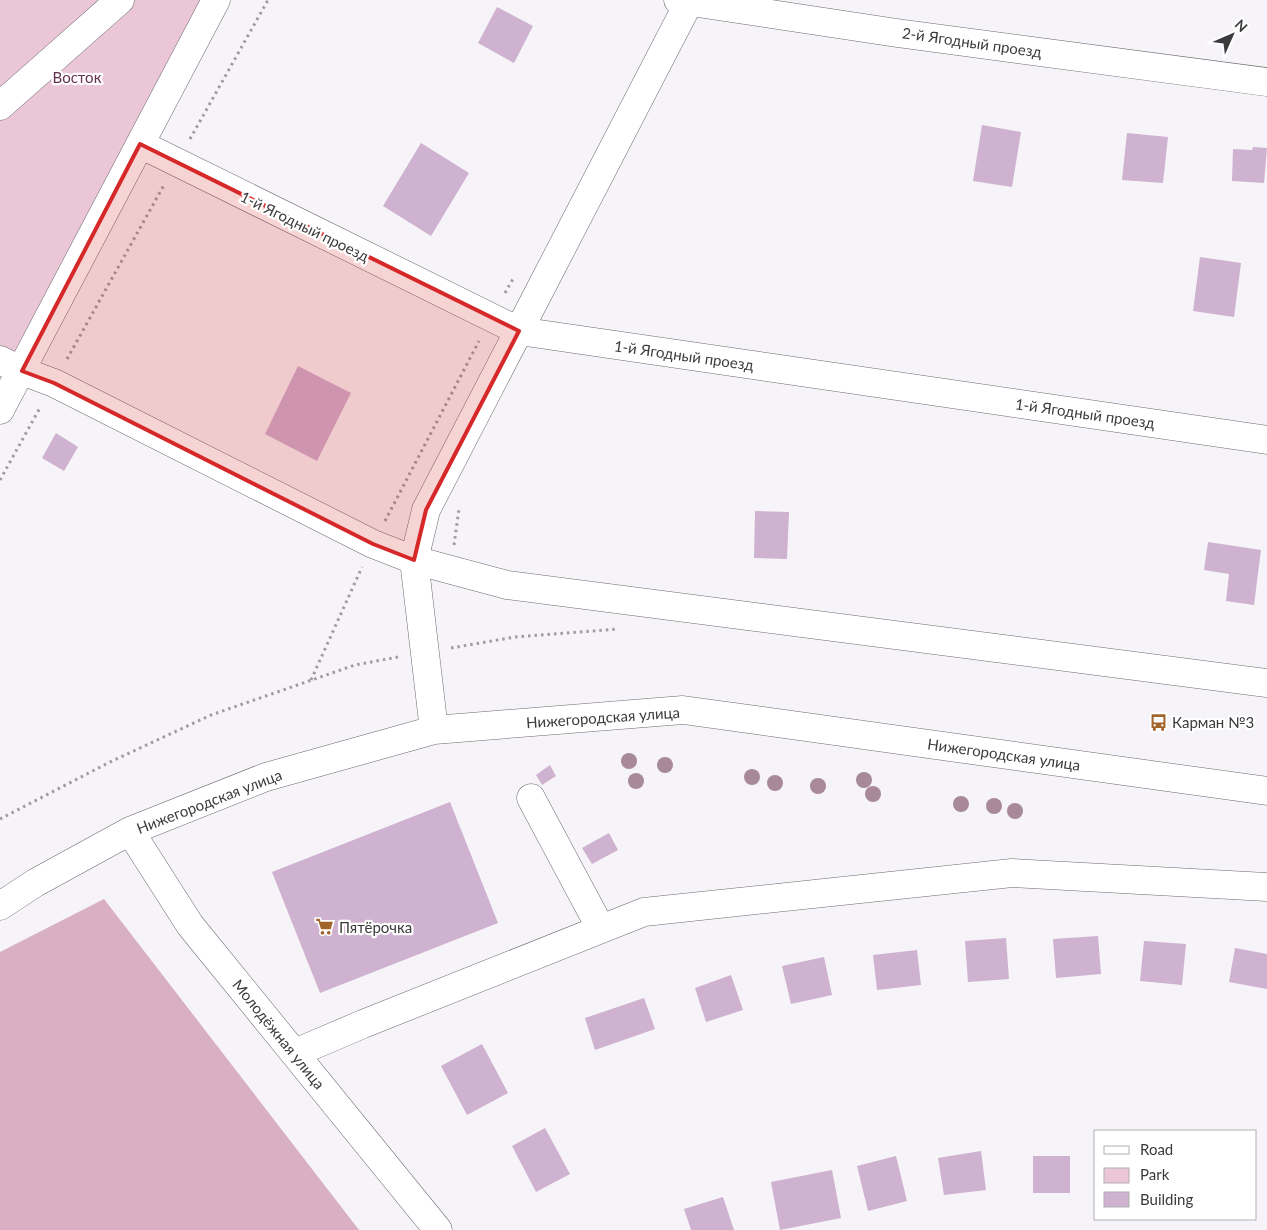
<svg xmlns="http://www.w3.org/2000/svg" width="1267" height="1230" viewBox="0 0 1267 1230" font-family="Lato,sans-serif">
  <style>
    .green { fill: #ebc6d7 }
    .forest { fill: #d9b0c3 }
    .building { fill: #cfb1d0 }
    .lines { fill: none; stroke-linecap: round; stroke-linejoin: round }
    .minor-casing { stroke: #6b6a6e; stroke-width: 29 }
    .path { stroke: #9e9c9f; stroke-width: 3; stroke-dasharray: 2.5 4; stroke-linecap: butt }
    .minor { stroke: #fff; stroke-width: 28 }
    .tree { fill: #a7899a }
    .marked { fill: #d62828; fill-opacity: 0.2; stroke: #d62828; stroke-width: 4; stroke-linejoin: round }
    .labels { text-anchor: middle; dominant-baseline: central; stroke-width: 4.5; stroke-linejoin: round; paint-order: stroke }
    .street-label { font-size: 15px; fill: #3b3a3c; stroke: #fff }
    .park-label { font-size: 15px; fill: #66324e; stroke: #fff }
    .poi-label { font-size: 15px; fill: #3b3a3c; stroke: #fff; text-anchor: start }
  </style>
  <rect width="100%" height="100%" fill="#f6f4f8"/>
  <path class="green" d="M 0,0 L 209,0 L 0,378 Z"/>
  <path class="forest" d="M 104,899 L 359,1230 L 0,1230 L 0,952 Z"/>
  <path class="building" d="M 497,7 L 533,26 L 514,63 L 478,43 Z
    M 982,125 L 1021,132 L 1012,187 L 973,181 Z
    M 1127,133 L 1168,137 L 1163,183 L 1122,180 Z
    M 421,143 L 469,173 L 431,236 L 383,206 Z
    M 1253,147 L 1267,148 L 1264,183 L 1232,181 L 1233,149 L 1252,150 Z
    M 1200,257 L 1241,263 L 1234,317 L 1193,311 Z
    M 298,366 L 351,393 L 317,461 L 265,434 Z
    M 56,433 L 78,447 L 64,471 L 42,458 Z
    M 755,511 L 789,512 L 787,559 L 754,558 Z
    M 1208,542 L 1261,550 L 1254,605 L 1226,601 L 1229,574 L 1204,570 Z
    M 550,765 L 556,776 L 542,785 L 536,775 Z
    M 450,802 L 498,923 L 320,993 L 272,872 Z
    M 609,833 L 618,850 L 592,864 L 582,848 Z
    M 1098,936 L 1101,974 L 1056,978 L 1053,939 Z
    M 1006,938 L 1009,979 L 968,982 L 965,941 Z
    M 1144,941 L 1186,944 L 1182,985 L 1140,981 Z
    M 1235,948 L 1267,954 L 1267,989 L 1229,982 Z
    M 917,950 L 921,985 L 877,990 L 873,955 Z
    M 824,957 L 832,995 L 791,1004 L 782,966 Z
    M 731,975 L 743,1010 L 706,1022 L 695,988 Z
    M 644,998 L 655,1029 L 595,1050 L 585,1018 Z
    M 482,1044 L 508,1093 L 467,1115 L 441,1066 Z
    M 545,1128 L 570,1174 L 536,1192 L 512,1146 Z
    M 981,1151 L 986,1190 L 944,1195 L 938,1158 Z
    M 896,1156 L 907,1201 L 868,1211 L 857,1166 Z
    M 1033,1156 L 1070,1156 L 1070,1193 L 1033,1193 Z
    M 832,1170 L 841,1218 L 780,1230 L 771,1182 Z
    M 723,1197 L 734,1230 L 691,1230 L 684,1209 Z"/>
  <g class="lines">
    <defs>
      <path id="minor" d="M 678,0 L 897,33 L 1267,82
        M 0,106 L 120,0
        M 140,144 L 519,331 L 1267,440
        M 0,360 L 22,371 L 54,383 L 373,544 L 414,560 L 507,585 L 1267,683
        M 0,410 L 216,0
        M 434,730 L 414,560 L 426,510 L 689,2
        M 531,798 L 601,929
        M 130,831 L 190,925 L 438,1230
        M 0,906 L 35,883 L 130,831 L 266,777 L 434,730 L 683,710 L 1267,791
        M 295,1053 L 363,1024 L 644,912 L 1012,873 L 1267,887"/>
    </defs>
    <use href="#minor" class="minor-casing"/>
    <path class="path" d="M 190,139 L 268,0
      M 505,293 L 514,277
      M 67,359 L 164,185
      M 0,480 L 41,406
      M 385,521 L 479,341
      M 454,545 L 459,509
      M 451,648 L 515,637 L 618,629
      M 311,680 L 362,567
      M 0,819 L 108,763 L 211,715 L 355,665 L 398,657"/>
    <use href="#minor" class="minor"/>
  </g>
  <g class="tree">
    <circle cx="629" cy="761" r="8"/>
    <circle cx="665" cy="765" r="8"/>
    <circle cx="752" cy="777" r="8"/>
    <circle cx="864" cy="780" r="8"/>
    <circle cx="636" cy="781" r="8"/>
    <circle cx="775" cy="783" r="8"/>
    <circle cx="818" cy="786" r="8"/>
    <circle cx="873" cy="794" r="8"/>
    <circle cx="961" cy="804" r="8"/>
    <circle cx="994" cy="806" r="8"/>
    <circle cx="1015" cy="811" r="8"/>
  </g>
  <path class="marked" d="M 140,144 L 519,331 L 426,510 L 414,560 L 373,544 L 54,383 L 22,371 Z"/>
  <defs>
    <symbol id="bus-bare" viewBox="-9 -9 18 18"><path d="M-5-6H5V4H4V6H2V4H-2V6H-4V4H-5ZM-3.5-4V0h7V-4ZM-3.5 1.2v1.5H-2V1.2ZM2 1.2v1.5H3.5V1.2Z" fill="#a3642b" stroke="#fff" stroke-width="2.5" paint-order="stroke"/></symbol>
    <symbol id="supermarket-bare" viewBox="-9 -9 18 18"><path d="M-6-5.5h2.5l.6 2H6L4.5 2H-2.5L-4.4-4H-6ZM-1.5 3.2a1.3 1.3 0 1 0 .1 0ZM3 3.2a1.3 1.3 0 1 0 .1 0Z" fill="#a3642b" stroke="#fff" stroke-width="2.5" paint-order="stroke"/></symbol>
  </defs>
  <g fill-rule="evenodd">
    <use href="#bus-bare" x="1146" y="710" width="25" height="25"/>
    <use href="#supermarket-bare" x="312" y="914" width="25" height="25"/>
  </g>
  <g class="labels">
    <g class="street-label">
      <text transform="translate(972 42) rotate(8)">2-й Ягодный проезд</text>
      <text transform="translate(305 226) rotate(26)">1-й Ягодный проезд</text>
      <text transform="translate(684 355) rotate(8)">1-й Ягодный проезд</text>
      <text transform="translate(1085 413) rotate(8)">1-й Ягодный проезд</text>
      <text transform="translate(603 717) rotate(-4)">Нижегородская улица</text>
      <text transform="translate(1004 754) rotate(8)">Нижегородская улица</text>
      <text transform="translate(209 801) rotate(-21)">Нижегородская улица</text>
      <text transform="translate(279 1034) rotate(51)">Молодёжная улица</text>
    </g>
    <g class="park-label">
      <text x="77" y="77">Восток</text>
    </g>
    <g class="poi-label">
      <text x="1172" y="722">Карман №3</text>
      <text x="339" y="927">Пятёрочка</text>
    </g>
  </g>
  <rect x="1094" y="1130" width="162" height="90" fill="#ffffff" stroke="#b1b0b1"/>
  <rect x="1104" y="1146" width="25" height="8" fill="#ffffff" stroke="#b1b0b1"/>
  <text x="1140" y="1155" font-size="15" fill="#3b3a3c">Road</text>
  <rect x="1104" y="1168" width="25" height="15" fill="#ebc6d7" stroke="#b1b0b1"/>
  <text x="1140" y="1180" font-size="15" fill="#3b3a3c">Park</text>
  <rect x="1104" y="1192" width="25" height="15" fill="#cfb1d0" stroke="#b1b0b1"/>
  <text x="1140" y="1205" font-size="15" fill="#3b3a3c">Building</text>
  <g transform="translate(1232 35) rotate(45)" stroke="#ffffff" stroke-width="4" paint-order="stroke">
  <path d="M0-4L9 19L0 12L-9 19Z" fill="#3b3a3c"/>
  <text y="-8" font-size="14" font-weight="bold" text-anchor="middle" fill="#3b3a3c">N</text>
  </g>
</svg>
